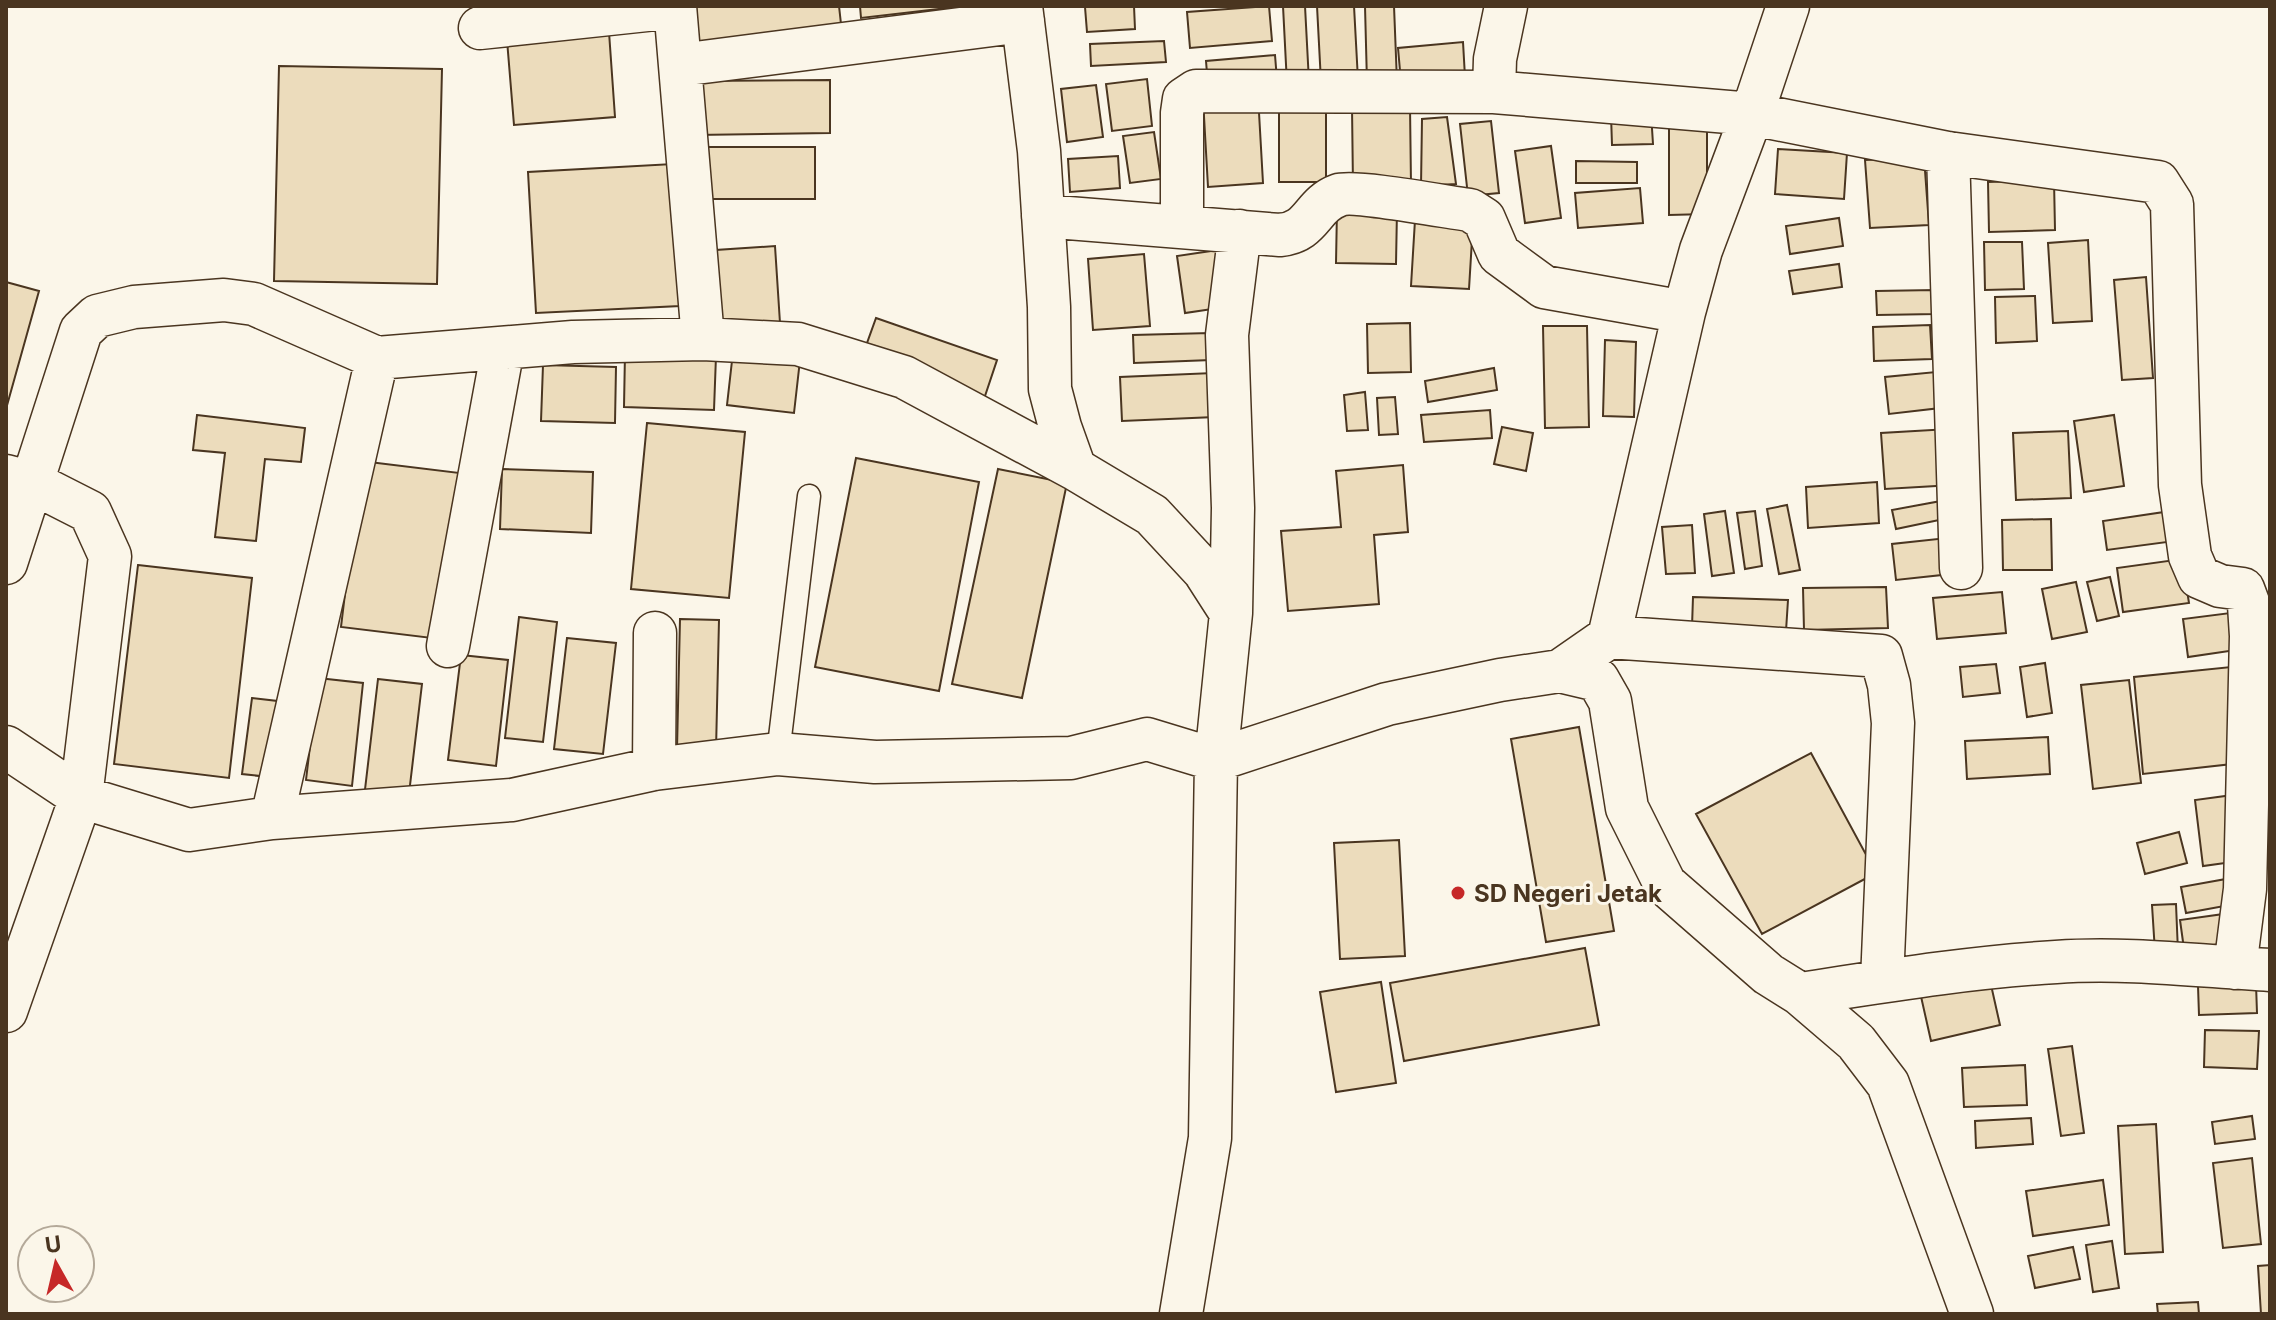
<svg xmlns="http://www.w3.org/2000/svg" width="2276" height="1320" viewBox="0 0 2276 1320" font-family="Inter,sans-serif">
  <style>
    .building { fill: #ecdcbc; stroke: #4a3520; stroke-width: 2 }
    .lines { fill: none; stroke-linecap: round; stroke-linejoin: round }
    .service-casing { stroke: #4a3520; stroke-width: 25 }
    .minor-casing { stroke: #4a3520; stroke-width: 45 }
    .service { stroke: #fbf6e9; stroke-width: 22 }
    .minor { stroke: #fbf6e9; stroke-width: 42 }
    .poi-dot { fill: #c62828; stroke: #fbf6e9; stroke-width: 3 }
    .labels { text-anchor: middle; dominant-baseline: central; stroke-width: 6; stroke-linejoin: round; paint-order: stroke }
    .poi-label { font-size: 24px; font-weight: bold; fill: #4a3520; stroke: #fbf6e9; text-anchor: start }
  </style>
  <rect width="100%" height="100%" fill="#fbf6e9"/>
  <path class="building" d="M 689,6 L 839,6 L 842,33 L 693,48 Z
    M 860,6 L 955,6 L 956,7 L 861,18 Z
    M 1134,6 L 1135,29 L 1087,32 L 1085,7 Z
    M 1269,6 L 1272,41 L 1190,48 L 1187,12 Z
    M 1283,6 L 1305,6 L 1309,82 L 1287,84 Z
    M 1317,6 L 1354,6 L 1358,80 L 1321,82 Z
    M 1365,6 L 1394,6 L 1397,82 L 1367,83 Z
    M 609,32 L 615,117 L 514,125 L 507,40 Z
    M 1164,41 L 1166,62 L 1091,66 L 1090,44 Z
    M 1463,42 L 1465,77 L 1401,82 L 1398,48 Z
    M 1275,55 L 1277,80 L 1208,86 L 1206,61 Z
    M 279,66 L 442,69 L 437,284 L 274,281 Z
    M 1147,79 L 1152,126 L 1112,131 L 1106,84 Z
    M 830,80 L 830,133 L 695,135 L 694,81 Z
    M 1096,85 L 1103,137 L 1067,142 L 1061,89 Z
    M 1326,92 L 1326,182 L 1279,182 L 1279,93 Z
    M 1258,95 L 1263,183 L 1208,187 L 1203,99 Z
    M 1410,106 L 1411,185 L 1353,186 L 1352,107 Z
    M 1651,113 L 1653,144 L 1612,145 L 1611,115 Z
    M 1447,117 L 1456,184 L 1421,186 L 1422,119 Z
    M 1669,119 L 1707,119 L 1707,214 L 1669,215 Z
    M 1491,121 L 1499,193 L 1468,196 L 1460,124 Z
    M 1154,132 L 1161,179 L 1130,183 L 1123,136 Z
    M 1551,146 L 1561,218 L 1525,223 L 1515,151 Z
    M 693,147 L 815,147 L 815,199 L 694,199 Z
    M 1778,149 L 1847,153 L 1844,199 L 1775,194 Z
    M 1118,156 L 1120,188 L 1070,192 L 1068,159 Z
    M 1924,157 L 1929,225 L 1870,228 L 1865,160 Z
    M 1576,161 L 1637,162 L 1637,183 L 1576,183 Z
    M 673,164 L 680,306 L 536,313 L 528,172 Z
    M 2054,180 L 2055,230 L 1989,232 L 1988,182 Z
    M 1640,188 L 1643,223 L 1578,228 L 1575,193 Z
    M 1337,209 L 1397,210 L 1396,264 L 1336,263 Z
    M 1839,218 L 1843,246 L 1790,254 L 1786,226 Z
    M 1415,220 L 1473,223 L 1469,289 L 1411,286 Z
    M 2088,240 L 2092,321 L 2053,323 L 2048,243 Z
    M 1984,242 L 2022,242 L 2024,289 L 1985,290 Z
    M 775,246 L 780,323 L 706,328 L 701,251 Z
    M 1218,250 L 1226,307 L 1185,313 L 1177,256 Z
    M 1144,254 L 1150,326 L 1093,330 L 1088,259 Z
    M 1839,264 L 1842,287 L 1793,294 L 1789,271 Z
    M 2146,277 L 2153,378 L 2122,380 L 2114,280 Z
    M 6,282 L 39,291 L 6,409 Z
    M 1935,290 L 1936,314 L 1877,315 L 1876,291 Z
    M 2035,296 L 2037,341 L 1996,343 L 1995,297 Z
    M 876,318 L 997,360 L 984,399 L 862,357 Z
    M 1410,323 L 1411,372 L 1368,373 L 1367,324 Z
    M 1930,325 L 1932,359 L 1874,361 L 1873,327 Z
    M 1543,326 L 1587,326 L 1589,427 L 1545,428 Z
    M 1210,333 L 1211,360 L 1134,363 L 1133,335 Z
    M 1605,340 L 1636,342 L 1634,417 L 1603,416 Z
    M 733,352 L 800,360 L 794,413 L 727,405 Z
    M 625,353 L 716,356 L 714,410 L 624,407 Z
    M 543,365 L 616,367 L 615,423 L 541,421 Z
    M 1494,368 L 1497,390 L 1428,402 L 1425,381 Z
    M 1936,372 L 1940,408 L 1889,414 L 1885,377 Z
    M 1213,373 L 1215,417 L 1122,421 L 1120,377 Z
    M 1365,392 L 1368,430 L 1347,431 L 1344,395 Z
    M 1395,397 L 1398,434 L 1379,435 L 1377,398 Z
    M 1490,410 L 1492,438 L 1424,442 L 1421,415 Z
    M 197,415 L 305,428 L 301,462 L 265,459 L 256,541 L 215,537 L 225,453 L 193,450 Z
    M 2114,415 L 2124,486 L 2084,492 L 2074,421 Z
    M 647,423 L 745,432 L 729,598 L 631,589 Z
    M 1502,427 L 1533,433 L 1526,471 L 1494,464 Z
    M 1949,429 L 1953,485 L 1885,489 L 1881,433 Z
    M 2068,431 L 2071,498 L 2016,500 L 2013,433 Z
    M 856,458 L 979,482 L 939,691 L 815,667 Z
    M 361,461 L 468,474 L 448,640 L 341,627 Z
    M 1403,465 L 1408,532 L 1374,535 L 1379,604 L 1288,611 L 1281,531 L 1341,527 L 1336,471 Z
    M 502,469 L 593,472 L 591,533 L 500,529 Z
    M 998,469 L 1067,483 L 1022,698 L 952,684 Z
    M 1877,482 L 1879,523 L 1808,528 L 1806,487 Z
    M 1941,501 L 1944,519 L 1896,529 L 1892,510 Z
    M 1787,505 L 1800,570 L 1779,574 L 1767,509 Z
    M 1725,511 L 1734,573 L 1712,576 L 1704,514 Z
    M 1755,511 L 1762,566 L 1745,569 L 1737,513 Z
    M 2171,511 L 2175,541 L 2107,550 L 2103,521 Z
    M 2051,519 L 2052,570 L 2003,570 L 2002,520 Z
    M 1692,525 L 1695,573 L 1666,574 L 1662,527 Z
    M 1947,538 L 1951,574 L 1896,580 L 1892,544 Z
    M 2182,559 L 2189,603 L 2123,612 L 2117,568 Z
    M 138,565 L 252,578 L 229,778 L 114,764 Z
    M 2110,577 L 2119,616 L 2097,621 L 2087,582 Z
    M 2076,582 L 2087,632 L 2052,639 L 2042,589 Z
    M 1886,587 L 1888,628 L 1804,630 L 1803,588 Z
    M 2002,592 L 2006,633 L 1937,639 L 1933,598 Z
    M 1693,597 L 1788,600 L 1786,631 L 1692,627 Z
    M 2238,612 L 2243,649 L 2188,657 L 2183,619 Z
    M 519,617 L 557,622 L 543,742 L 505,738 Z
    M 680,619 L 719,620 L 716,750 L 677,749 Z
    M 567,638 L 616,643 L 603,754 L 554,749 Z
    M 461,655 L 508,660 L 496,766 L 448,760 Z
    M 2045,663 L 2052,713 L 2027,717 L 2020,667 Z
    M 1996,664 L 2000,693 L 1963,697 L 1960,667 Z
    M 2231,667 L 2241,763 L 2143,774 L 2134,677 Z
    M 318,678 L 363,683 L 352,786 L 306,780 Z
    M 378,679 L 422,684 L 408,802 L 364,798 Z
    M 2129,680 L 2141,783 L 2093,789 L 2081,685 Z
    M 252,698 L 286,702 L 277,778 L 242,774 Z
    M 1579,727 L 1614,931 L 1546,942 L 1511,739 Z
    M 2048,737 L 2050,774 L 1967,779 L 1965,741 Z
    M 1811,753 L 1876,873 L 1762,934 L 1696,814 Z
    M 2233,795 L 2240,861 L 2203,866 L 2195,800 Z
    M 2179,832 L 2187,863 L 2145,874 L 2137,843 Z
    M 1399,840 L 1405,956 L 1340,959 L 1334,843 Z
    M 2226,879 L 2230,905 L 2186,913 L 2181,887 Z
    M 2176,904 L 2178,952 L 2155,952 L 2152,905 Z
    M 2231,913 L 2235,942 L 2184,949 L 2180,920 Z
    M 1585,948 L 1599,1025 L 1404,1061 L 1390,983 Z
    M 1989,976 L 2000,1025 L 1931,1041 L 1920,992 Z
    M 1381,982 L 1396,1083 L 1336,1092 L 1320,992 Z
    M 2256,984 L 2257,1013 L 2199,1015 L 2198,986 Z
    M 2205,1030 L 2259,1031 L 2257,1069 L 2204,1067 Z
    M 2072,1046 L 2084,1133 L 2061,1136 L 2048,1049 Z
    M 2025,1065 L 2027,1105 L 1964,1107 L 1962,1068 Z
    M 2252,1116 L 2255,1139 L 2215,1144 L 2212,1122 Z
    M 2031,1118 L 2033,1144 L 1976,1148 L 1975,1121 Z
    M 2156,1124 L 2163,1252 L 2125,1254 L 2118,1126 Z
    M 2252,1158 L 2261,1244 L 2223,1248 L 2213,1163 Z
    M 2103,1180 L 2109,1225 L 2033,1236 L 2026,1191 Z
    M 2112,1241 L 2119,1288 L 2093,1292 L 2086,1245 Z
    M 2073,1247 L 2080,1279 L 2035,1288 L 2028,1256 Z
    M 2270,1265 L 2270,1314 L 2261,1314 L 2258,1266 Z
    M 2198,1302 L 2199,1314 L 2158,1314 L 2157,1304 Z"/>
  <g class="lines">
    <defs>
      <path id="service" d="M 778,754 L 809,496"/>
      <path id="minor" d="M 675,6 L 703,339
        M 1021,6 L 1039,151 L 1049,307 L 1050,389 L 1060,427 L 1075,469 L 1152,515 L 1204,571 L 1231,613 L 1216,760 L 1210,1138 L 1181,1314
        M 1506,6 L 1495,59 L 1494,92 L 1752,114 L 1701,250 L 1684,312 L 1609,637 L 1560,671
        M 1788,6 L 1752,114 L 1948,153 L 2158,182 L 2172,204 L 2180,485 L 2190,556 L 2199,577 L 2220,586 L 2243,589 L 2249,605 L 2251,636 L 2245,889 L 2235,968
        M 480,28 L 675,7
        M 680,65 L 1023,21
        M 1948,153 L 1961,568
        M 1043,216 L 1280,235 C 1313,232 1311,205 1339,195 C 1354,190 1447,207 1470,210 L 1484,219 L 1499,254 L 1544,287 L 1684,312
        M 1182,226 L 1182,113 L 1184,99 L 1196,91 L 1494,92
        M 6,476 L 33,483 L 90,512 L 110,556 L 81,797 L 6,1011
        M 6,563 L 81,331 L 97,316 L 134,307 L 224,300 L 254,304 L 377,358 L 573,342 L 703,339 L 798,344 L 904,377 L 1075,469
        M 1231,613 L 1233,508 L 1227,335 L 1240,231
        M 1609,637 L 1881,656 L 1889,685 L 1893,723 L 1882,981
        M 448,646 L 503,348
        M 6,747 L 81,797 L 189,830 L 272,818 L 512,800 L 654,769 L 778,754 L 875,762 L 1071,758 L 1147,739 L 1216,760 L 1387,704 L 1500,680 L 1560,671 L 1598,680 L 1610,701 L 1627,808 L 1665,884 L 1768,974 L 1800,994 L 1856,1042 L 1888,1084 L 1972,1314
        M 654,769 L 655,633
        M 272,818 L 377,358
        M 1800,994 C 1885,981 1970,967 2056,962 C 2127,957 2199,966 2270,970"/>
    </defs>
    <use href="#service" class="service-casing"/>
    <use href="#minor" class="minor-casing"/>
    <use href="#service" class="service"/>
    <use href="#minor" class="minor"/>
  </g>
  <circle class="poi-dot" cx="1458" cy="893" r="8"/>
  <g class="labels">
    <g class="poi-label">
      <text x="1474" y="893">SD Negeri Jetak</text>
    </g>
  </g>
  <rect width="2276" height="1320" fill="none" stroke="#4a3520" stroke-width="16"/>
  <g transform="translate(56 1264) rotate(352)"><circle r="38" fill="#fbf6e9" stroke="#b4a999" stroke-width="2"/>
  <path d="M0-6L14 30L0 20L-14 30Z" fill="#c62828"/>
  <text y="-12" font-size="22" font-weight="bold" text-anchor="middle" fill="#4a3520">U</text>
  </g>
</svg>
